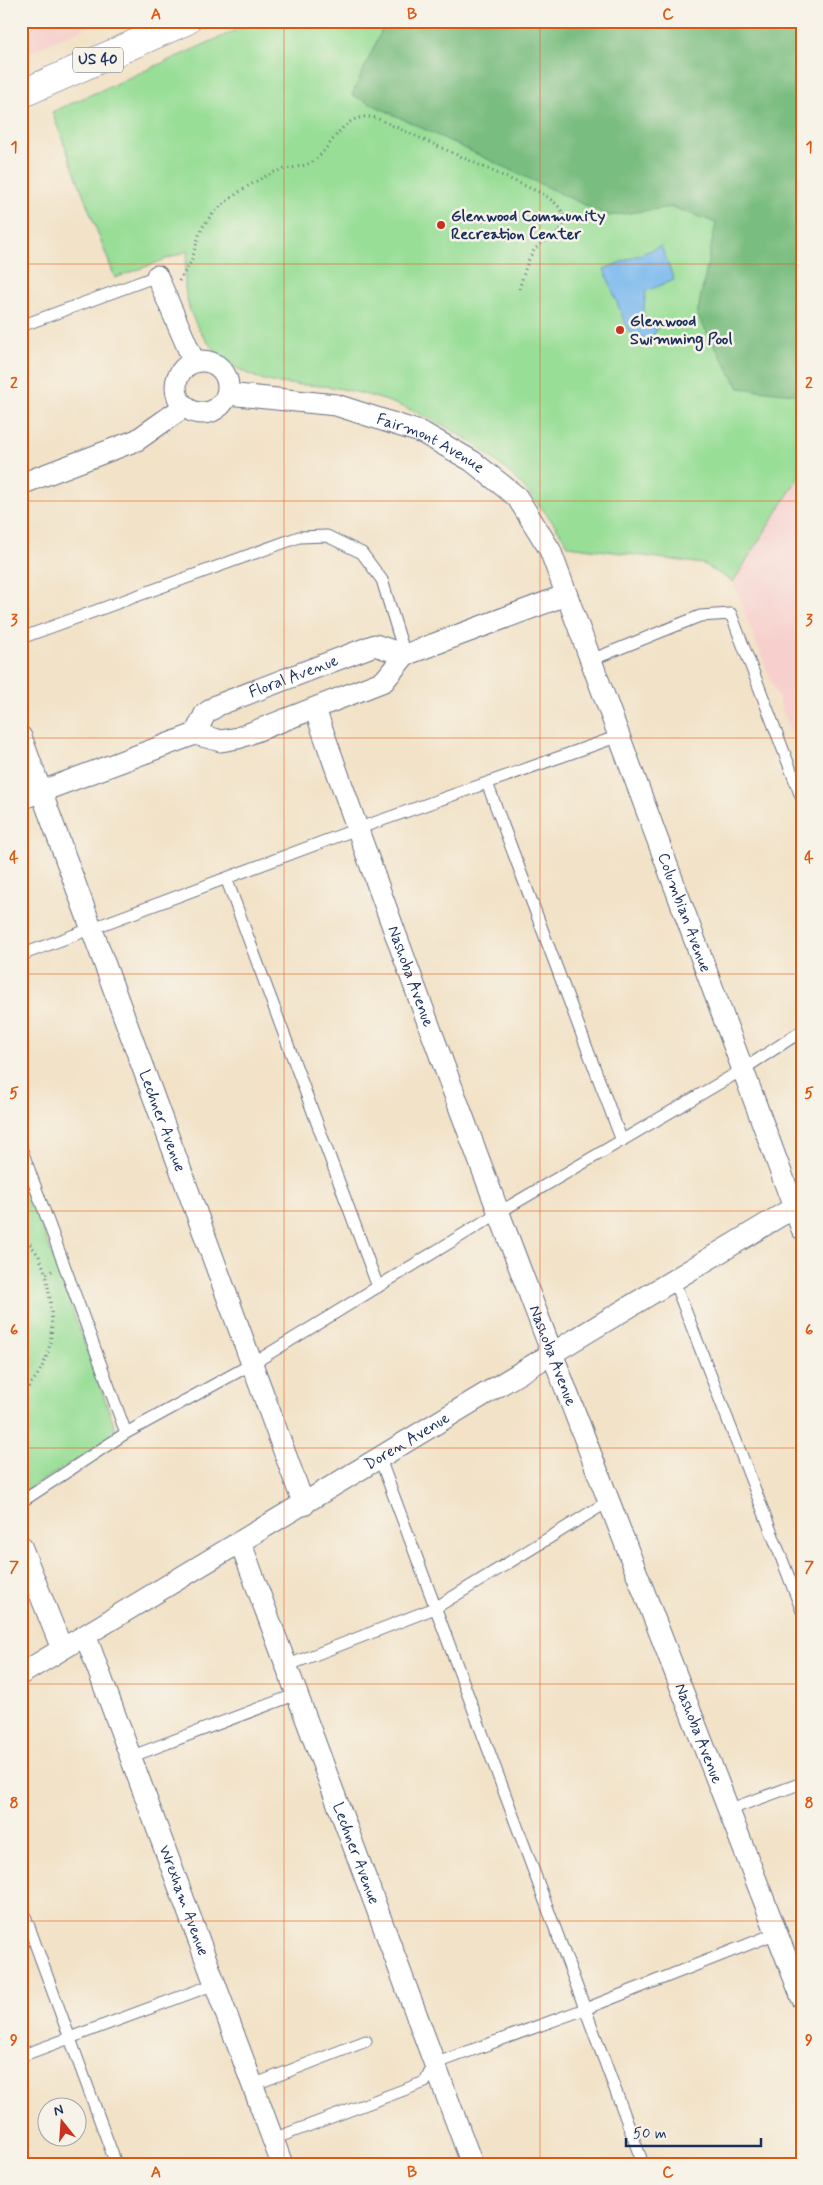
<svg xmlns="http://www.w3.org/2000/svg" width="823" height="2185" viewBox="0 0 823 2185" font-family="Mynerve,sans-serif">
  <style>
    .built { fill: #f7d0cd }
    .green { fill: #99de97; stroke: #5a867a }
    .forest { fill: #7abd80; stroke: #4a766f }
    .water { fill: #7bb9ee; stroke: #4b74a6 }
    .lines { fill: none; stroke-linecap: round; stroke-linejoin: round }
    .service-casing { stroke: #666e83; stroke-width: 13 }
    .minor-casing { stroke: #666e83; stroke-width: 23 }
    .primary-casing { stroke: #666e83; stroke-width: 29 }
    .path { stroke: #666e83; stroke-width: 3; stroke-dasharray: 1 4; stroke-linecap: butt }
    .service { stroke: #fff; stroke-width: 11 }
    .minor { stroke: #fff; stroke-width: 21 }
    .primary { stroke: #fff; stroke-width: 28 }
    .grid { fill: none; stroke: #de5710; stroke-width: 1; stroke-opacity: 0.55 }
    .poi-dot { fill: #c8321e; stroke: #f7f3e8; stroke-width: 2 }
    .labels { text-anchor: middle; dominant-baseline: central; stroke-width: 5; stroke-linejoin: round; paint-order: stroke }
    .shield { fill: #f7f3e8; stroke: #5d6a87; stroke-width: 1 }
    .shield-label { font-size: 15px; font-weight: bold; fill: #1b2f5e }
    .poi-label { font-size: 16px; font-weight: bold; fill: #1b2f5e; stroke: #f7f3e8; text-anchor: start }
    .street-label { font-size: 16px; fill: #1b2f5e; stroke: #f7f3e8 }
    .neatline { fill: none; stroke: #de5710; stroke-width: 2 }
    .grid-label { font-size: 16px; text-anchor: middle; font-weight: bold; fill: #de5710 }
  </style>
  <rect width="100%" height="100%" fill="#f7f3e8"/>
  <filter id="ink" filterUnits="userSpaceOnUse"><feTurbulence type="fractalNoise" baseFrequency=".02" numOctaves="2"/><feDisplacementMap in="SourceGraphic" scale="10" xChannelSelector="R" yChannelSelector="G"/><feConvolveMatrix kernelMatrix="1 2 1 2 8 2 1 2 1" color-interpolation-filters="sRGB"/></filter>
  <filter id="wash" filterUnits="userSpaceOnUse"><feTurbulence type="fractalNoise" baseFrequency=".0096" numOctaves="4" result="noise"/><feDisplacementMap in="SourceGraphic" scale="20" xChannelSelector="R" yChannelSelector="G"/><feGaussianBlur stdDeviation="1.12" result="paint"/><feColorMatrix in="noise" values="0 0 0 0 0 0 0 0 0 0 0 0 0 0 0 0 0 1.4 0 .05"/><feComposite in="paint" operator="in"/></filter>
  <g filter="url(#wash)">
    <rect width="100%" height="100%" fill="#f2e2c7"/>
    <path class="built" d="M 21,21 L 100,21 L 21,56 Z
      M 802,472 L 802,761 L 733,582 Z"/>
    <path class="green" d="M 257,21 L 802,21 L 802,472 L 733,582 L 703,564 L 569,546 C 532,488 482,440 418,413 C 390,401 361,392 331,387 C 310,384 288,386 268,381 C 224,370 190,333 185,288 C 184,275 186,263 188,251 L 115,278 L 52,112 Z
      M 21,1170 L 118,1435 L 21,1493 Z"/>
    <path class="forest" d="M 386,21 L 802,21 L 802,395 L 739,388 L 697,315 L 716,223 L 672,207 L 608,216 L 352,95 Z"/>
    <path class="water" d="M 661,246 L 674,280 L 646,291 L 643,315 L 657,328 L 651,341 L 628,331 L 604,269 Z"/>
  </g>
  <g filter="url(#ink)">
    <g class="lines">
      <defs>
        <path id="service" d="M 21,326 L 157,276
          M 21,638 L 299,537 L 327,536 L 362,553 L 382,580 L 405,655
          M 591,660 L 700,616 L 731,614 L 802,799
          M 487,783 L 622,1141
          M 226,878 L 378,1287
          M 21,955 L 357,829 L 619,736
          M 21,1148 L 126,1433
          M 674,1281 L 802,1611
          M 380,1459 L 643,2164
          M 21,1502 L 126,1433 L 252,1364 L 498,1213 L 742,1070 L 802,1031
          M 286,1666 L 435,1608 L 609,1501
          M 130,1757 L 297,1694
          M 728,1810 L 802,1783
          M 21,1905 L 116,2164
          M 21,2056 L 215,1984
          M 253,2085 L 366,2041
          M 273,2139 L 425,2082 L 434,2064 L 585,2009 L 777,1933"/>
        <g id="minor">
          <path d="M 157,276 L 194,362"/>
          <circle cx="202" cy="387" r="26"/>
          <path id="s1" d="M 227,394 L 336,405 L 423,433 L 472,461 L 517,497 L 550,550 L 802,1229"/>
          <path d="M 21,484 L 137,440 L 185,406"/>
          <path id="s2" d="M 315,709 C 467,1142 635,1570 802,1998"/>
          <path id="s3" d="M 195,734 L 205,714 L 218,705 L 375,645 L 405,655"/>
          <path id="s4" d="M 21,737 L 304,1505"/>
          <path d="M 21,799 L 195,734 L 221,741 L 238,738 L 384,681 L 405,655 L 566,595"/>
          <path id="s5" d="M 241,1544 L 472,2164"/>
          <path d="M 21,1546 L 62,1649"/>
          <path id="s6" d="M 86,1637 L 282,2164"/>
          <path id="s7" d="M 21,1674 L 793,1208"/>
        </g>
        <path id="primary" d="M 21,94 L 186,21"/>
      </defs>
      <use href="#service" class="service-casing"/>
      <use href="#minor" class="minor-casing"/>
      <use href="#primary" class="primary-casing"/>
      <path class="path" d="M 179,281 C 183,274 188,268 191,261 C 196,249 197,236 204,225 C 217,205 249,184 270,174 C 285,166 304,170 317,158 C 336,141 344,111 376,118 L 543,194 C 557,203 574,217 557,233 C 550,238 541,243 535,249 C 526,260 523,279 518,292
        M 21,1232 L 39,1256 L 46,1274
        M 21,1394 C 59,1359 54,1320 46,1274 L 52,1271"/>
      <use href="#service" class="service"/>
      <use href="#minor" class="minor"/>
      <use href="#primary" class="primary"/>
    </g>
  </g>
  <path class="grid" d="M 284,21 L 284,2164M 540,21 L 540,2164M 21,264 L 802,264M 21,501 L 802,501M 21,738 L 802,738M 21,974 L 802,974M 21,1211 L 802,1211M 21,1448 L 802,1448M 21,1684 L 802,1684M 21,1921 L 802,1921"/>
  <g class="poi-dot">
    <circle cx="441" cy="225" r="5"/>
    <circle cx="620" cy="330" r="5"/>
  </g>
  <g class="labels">
    <rect class="shield" x="73" y="47.5" width="50" height="25" rx="4"/>
    <g class="shield-label">
      <text x="98" y="60">US 40</text>
    </g>
    <g class="poi-label">
      <text x="451" y="216">Glenwood Community<tspan x="451" dy="18">Recreation Center</tspan></text>
      <text x="630" y="321">Glenwood<tspan x="630" dy="18">Swimming Pool</tspan></text>
    </g>
    <g class="street-label">
      <text stroke="none"><textPath href="#s1" startOffset="212">Fairmont Avenue</textPath></text>
      <text stroke="none"><textPath href="#s3" startOffset="119">Floral Avenue</textPath></text>
      <text stroke="none"><textPath href="#s1" startOffset="764">Columbian Avenue</textPath></text>
      <text stroke="none"><textPath href="#s2" startOffset="284">Nashoba Avenue</textPath></text>
      <text stroke="none"><textPath href="#s4" startOffset="409">Lechner Avenue</textPath></text>
      <text stroke="none"><textPath href="#s2" startOffset="689">Nashoba Avenue</textPath></text>
      <text stroke="none"><textPath href="#s7" startOffset="451">Doren Avenue</textPath></text>
      <text stroke="none"><textPath href="#s2" startOffset="1094">Nashoba Avenue</textPath></text>
      <text stroke="none"><textPath href="#s5" startOffset="330">Lechner Avenue</textPath></text>
      <text stroke="none"><textPath href="#s6" startOffset="281">Wrexham Avenue</textPath></text>
    </g>
  </g>
  <rect width="823" height="2185" fill="none" stroke="#f7f3e8" stroke-width="55"/>
  <g transform="translate(62 2122) rotate(343)"><circle r="24" fill="#f7f3e8" stroke="#9fa5b1"/>
  <path d="M0-4L9 19L0 12L-9 19Z" fill="#c8321e"/>
  <text y="-8" font-size="14" font-weight="bold" text-anchor="middle" fill="#1b2f5e">N</text>
  </g>
  <path d="M626 2138v8h135v-8" fill="none" stroke="#1b2f5e" stroke-width="2.5"/>
  <text x="633" y="2138" font-size="15" fill="#1b2f5e" stroke="#f7f3e8" stroke-width="4" paint-order="stroke">50 m</text>
  <rect x="28" y="28" width="768" height="2130" class="neatline"/>
  <g class="grid-label">
    <text x="156" y="19">A</text>
    <text x="412" y="19">B</text>
    <text x="668" y="19">C</text>
    <text x="14" y="152">1</text>
    <text x="809" y="152">1</text>
    <text x="14" y="388">2</text>
    <text x="809" y="388">2</text>
    <text x="14" y="625">3</text>
    <text x="809" y="625">3</text>
    <text x="14" y="862">4</text>
    <text x="809" y="862">4</text>
    <text x="14" y="1098">5</text>
    <text x="809" y="1098">5</text>
    <text x="14" y="1335">6</text>
    <text x="809" y="1335">6</text>
    <text x="14" y="1572">7</text>
    <text x="809" y="1572">7</text>
    <text x="14" y="1808">8</text>
    <text x="809" y="1808">8</text>
    <text x="14" y="2045">9</text>
    <text x="809" y="2045">9</text>
    <text x="156" y="2177">A</text>
    <text x="412" y="2177">B</text>
    <text x="668" y="2177">C</text>
  </g>
</svg>
